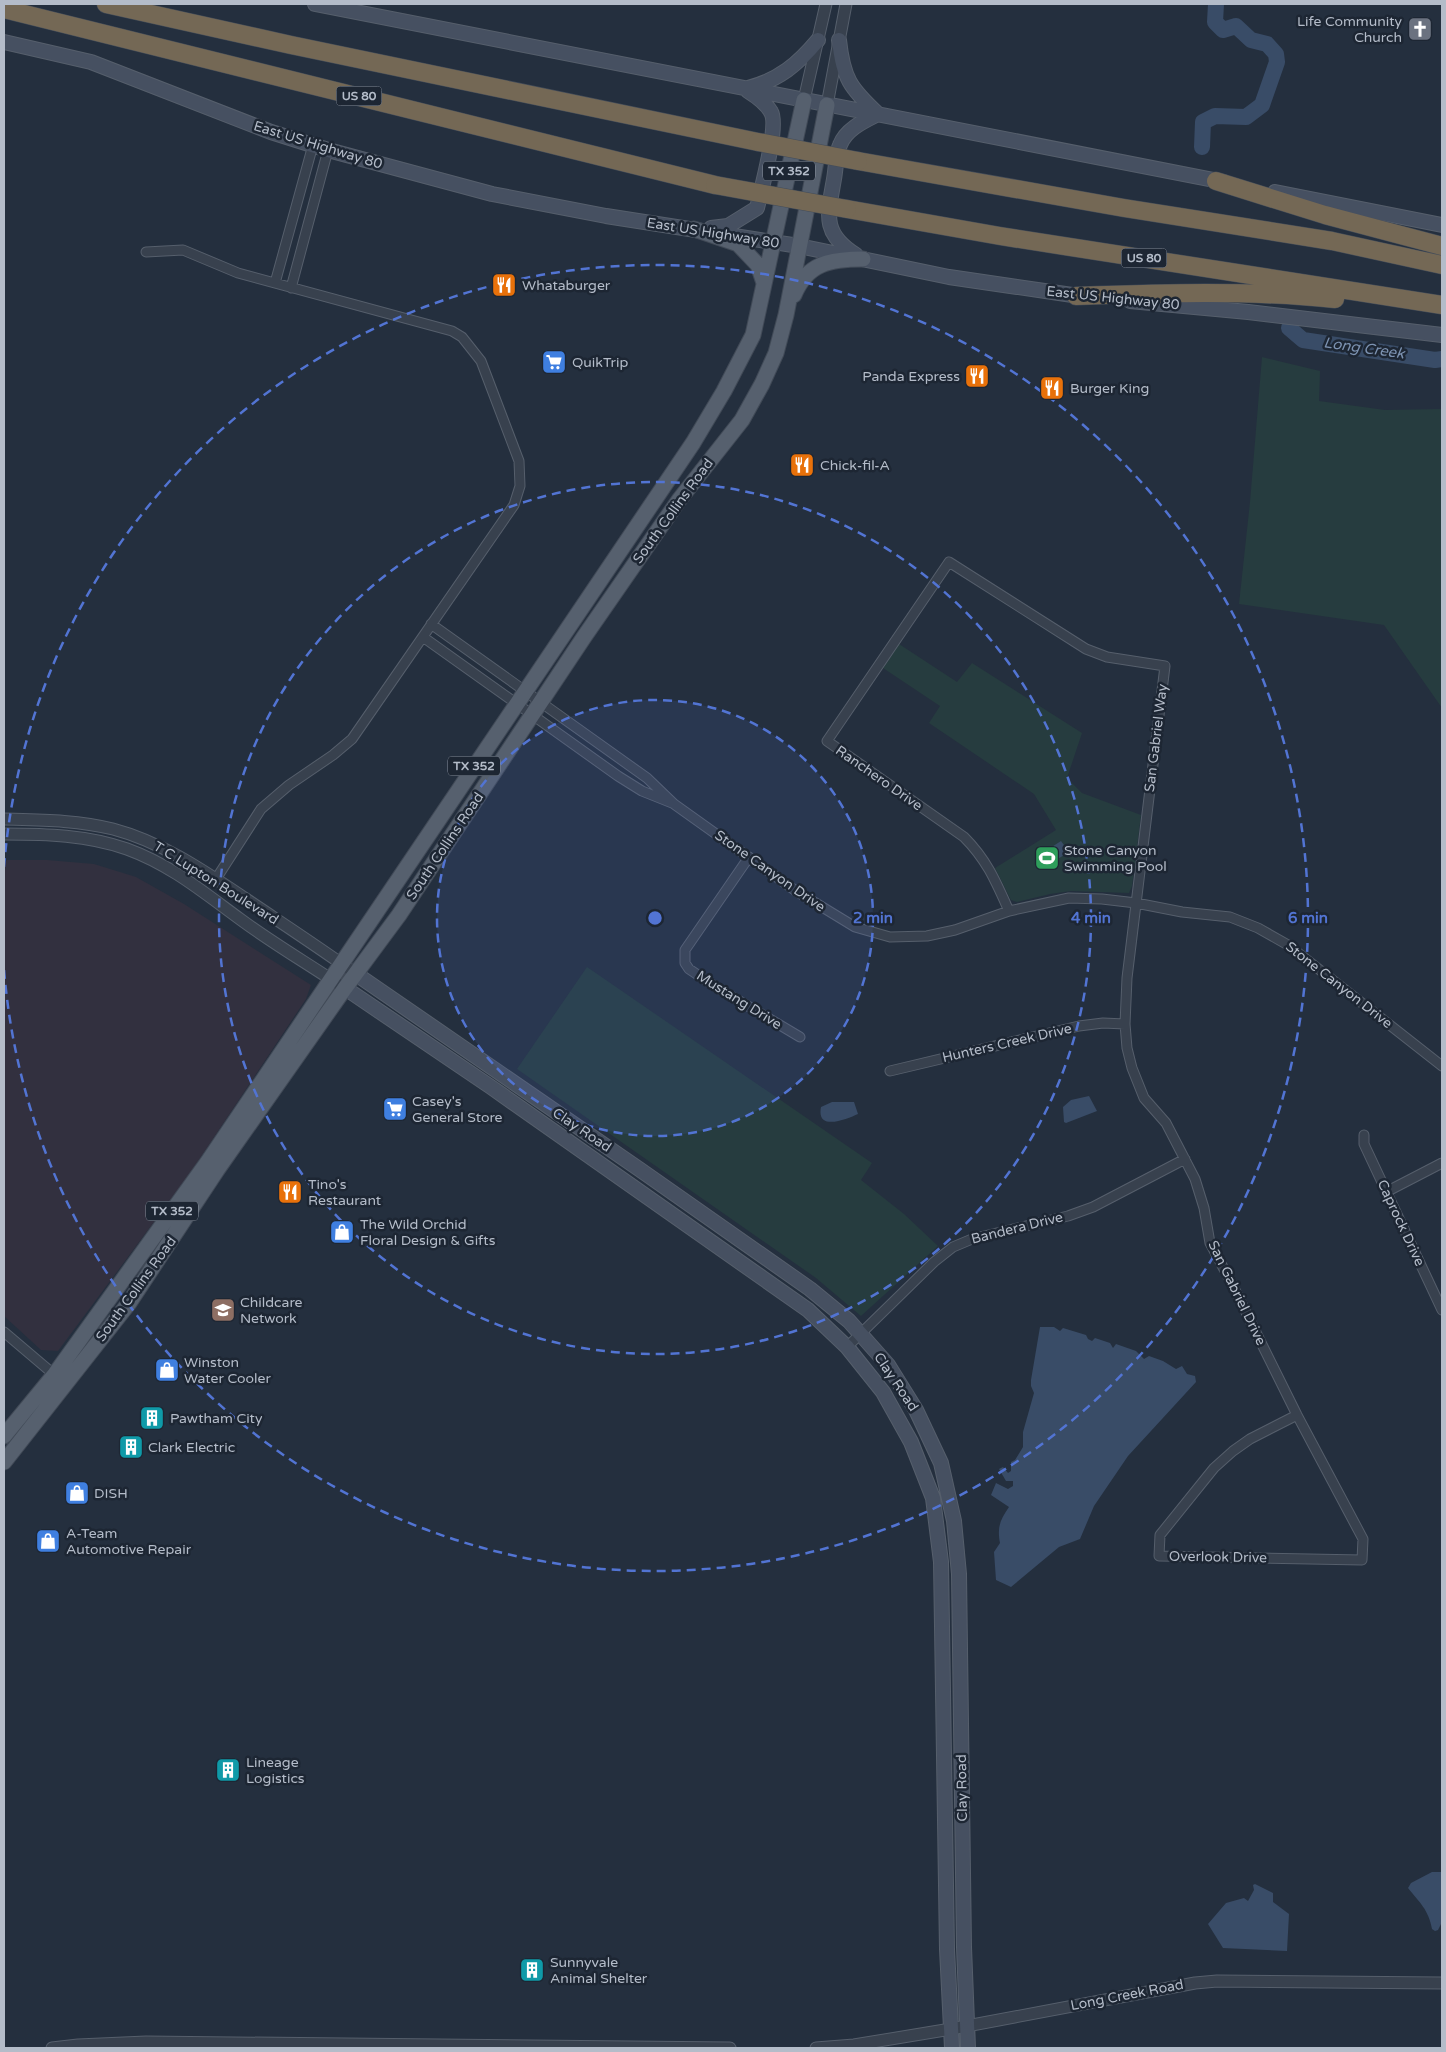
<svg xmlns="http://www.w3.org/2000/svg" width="1446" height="2052" viewBox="0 0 1446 2052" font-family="'Varela Round',sans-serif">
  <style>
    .medical { fill: #32303f }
    .green { fill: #263c3f }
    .water { fill: #394c67 }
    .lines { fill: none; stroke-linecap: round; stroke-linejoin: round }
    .river { stroke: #394c67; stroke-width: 16 }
    .minor-casing { stroke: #565f6c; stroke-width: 11 }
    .tertiary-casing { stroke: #565f6c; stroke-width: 13 }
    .secondary-casing { stroke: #565f6c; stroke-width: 16 }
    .primary-casing { stroke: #414a57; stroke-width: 17 }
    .motorway-casing { stroke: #434c59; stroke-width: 19 }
    .minor { stroke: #38414e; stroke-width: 9 }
    .tertiary { stroke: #38414e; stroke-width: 11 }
    .secondary { stroke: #465061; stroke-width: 14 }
    .primary { stroke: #56606e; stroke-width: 15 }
    .motorway { stroke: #746855; stroke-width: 18 }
    .motorway-bridge-casing { stroke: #434c59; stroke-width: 19; stroke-linecap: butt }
    .motorway-bridge { stroke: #746855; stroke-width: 18 }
    .ring { fill: none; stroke: #5274d3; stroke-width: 2.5; stroke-dasharray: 9 6 }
    .labels { text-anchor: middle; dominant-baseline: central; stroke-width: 5; stroke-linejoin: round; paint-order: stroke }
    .shield { fill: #1d2633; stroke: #878f9c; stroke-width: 1 }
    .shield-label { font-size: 12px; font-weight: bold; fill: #b4bcc9 }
    .poi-label { font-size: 14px; fill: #b4bcc9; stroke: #1d2633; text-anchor: start }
    .street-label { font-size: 14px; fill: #b4bcc9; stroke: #1d2633 }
    .water-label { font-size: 15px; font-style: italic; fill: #7c92b1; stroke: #1d2633 }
    .centre { fill: #5274d3; stroke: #1d2633; stroke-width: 2.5 }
    .ring-label { font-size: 15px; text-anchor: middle; font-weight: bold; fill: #5274d3; stroke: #1d2633; stroke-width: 5; stroke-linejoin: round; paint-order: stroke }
  </style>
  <rect width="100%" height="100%" fill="#242f3e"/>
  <path class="medical" d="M 7,860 L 47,860 L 94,864 L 136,877 L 184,904 L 311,985 L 306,999 L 189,1175 L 58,1351 L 41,1350 L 4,1316 L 4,864 Z"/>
  <path class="green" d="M 1262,357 L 1320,371 L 1319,401 L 1385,410 L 1442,409 L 1442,708 L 1384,625 L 1239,604 L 1250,502 Z
    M 899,644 L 957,682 L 972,663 L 1082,733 L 1067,778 L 1082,793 L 1141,815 L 1132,886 L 1129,893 L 1071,891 L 1050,894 L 1017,902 L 1011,900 L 995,868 L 1056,830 L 1034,794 L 929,723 L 940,706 L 883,668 Z
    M 587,967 L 872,1163 L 861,1180 L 904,1214 L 938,1246 L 861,1316 L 816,1278 L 517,1069 Z"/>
  <path class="water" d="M 1061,841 L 1069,852 L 1048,865 L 1041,855 L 1041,851 L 1045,848 L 1047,850 Z
    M 1089,1096 L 1097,1111 L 1066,1123 L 1064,1122 L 1063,1107 L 1071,1100 Z
    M 832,1102 L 854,1102 L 858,1114 C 847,1119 816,1132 821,1107 Z
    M 1040,1327 L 1054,1327 L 1060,1331 L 1063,1328 L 1086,1335 L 1088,1339 L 1092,1341 L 1095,1338 L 1110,1343 L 1113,1348 L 1116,1344 L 1136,1351 L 1144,1359 L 1149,1356 L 1163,1361 L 1176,1369 L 1182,1366 L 1187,1374 L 1195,1376 L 1196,1382 L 1128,1456 L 1094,1506 L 1080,1539 L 1059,1547 L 1011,1587 L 996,1580 L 994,1552 L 1000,1543 C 997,1527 1000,1520 1009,1507 L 991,1495 L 996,1483 L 1008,1489 L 1013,1486 L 1013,1481 L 1006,1481 L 999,1469 L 1003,1467 L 1008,1473 L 1011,1471 L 1011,1462 L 1015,1460 L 1023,1447 L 1023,1432 L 1034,1393 L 1031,1386 L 1031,1380 Z
    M 1432,1872 L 1441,1872 L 1442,1876 L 1442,1922 L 1438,1930 L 1435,1931 L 1432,1929 C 1428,1909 1420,1903 1408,1888 L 1411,1883 Z
    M 1255,1884 L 1273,1893 L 1273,1902 L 1289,1914 L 1287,1951 L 1223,1948 L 1208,1924 L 1226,1903 L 1244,1898 L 1248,1901 L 1254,1890 L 1253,1885 Z"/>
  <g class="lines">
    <path class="river" d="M 1202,147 L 1203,122 L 1215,116 L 1246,117 L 1262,105 L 1277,62 L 1276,54 L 1267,44 L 1251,40 L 1236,26 L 1223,30 L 1215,22 L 1216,4
      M 1289,328 L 1303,340 L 1435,360 L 1442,359"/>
    <defs>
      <path id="minor" d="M 146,252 L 183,250 L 238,273 L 452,331 L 462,337 L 481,361 L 519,461 L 520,486 L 514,505 L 352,739 L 333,755 L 289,785 L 261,809 L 216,879
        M 275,283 L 313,145
        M 291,288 L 328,150
        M 431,624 L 647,778 L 674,804 L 796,891 L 855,927 L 890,937 L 927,936 L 955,930 L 1009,911 L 1069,898 L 1102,899 L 1136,903 L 1182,912 L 1230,917 L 1258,928 L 1288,945 L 1442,1066
        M 423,637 L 618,776 L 642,791 L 672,803
        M 749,857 L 685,950 L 685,963 L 689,969 L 716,987 L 800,1037
        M 1009,911 C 996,882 987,860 964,837 L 827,741 L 949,562 L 1086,649 L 1107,657 L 1165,666 L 1127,978 L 1125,1024 L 1127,1048 L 1132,1068 L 1144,1098 L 1166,1123 L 1195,1179 L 1204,1208 L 1210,1243 L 1232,1284 L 1297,1415 L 1363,1539 L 1362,1560 L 1159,1556 L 1160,1535 L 1214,1468 L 1233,1451 L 1250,1439 L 1297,1415
        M 890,1071 L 1079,1026 L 1103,1023 L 1125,1024
        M 1364,1135 L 1364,1144 L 1442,1310
        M 1386,1192 L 1442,1163
        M 4,1332 L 57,1377
        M 847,1347 L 934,1262 L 953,1247 L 972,1239 L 1068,1216 L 1093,1207 L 1185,1159"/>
      <path id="tertiary" d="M 804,100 L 826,4
        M 827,105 L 846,4
        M 4,819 C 41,820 77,820 113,829 C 162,842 204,871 246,899 C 283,924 320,948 356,974
        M 4,834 C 46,834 87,835 127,849 C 171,865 203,892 240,919 C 271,942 305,962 338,984
        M 52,2048 L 78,2045 L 146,2042 L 730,2048
        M 816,2048 L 854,2045 L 951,2029 L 1195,1983 L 1217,1981 L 1442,1983"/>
      <path id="secondary" d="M 315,4 L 1224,182
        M 839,40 C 843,78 850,88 878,114
        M 4,42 L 91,62 L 271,132 L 328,150 L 492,194 L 606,216 L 799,246 L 949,277 L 1086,297
        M 748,88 C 779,80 798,64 818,40
        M 1275,192 L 1442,225
        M 711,228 L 728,226 L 757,208 C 761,191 779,125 771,112 C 766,103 756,96 748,91
        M 856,255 C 821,233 828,214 834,179 C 836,168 836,154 840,145 C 846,129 864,121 878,114
        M 1130,301 L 1248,312 L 1442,335
        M 356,974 L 639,1169 L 810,1289 L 849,1321 L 888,1365 L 916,1410 L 941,1463 L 954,1521 L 959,1574 L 964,1947 L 968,2048
        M 345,988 L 491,1087 L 808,1310 L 847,1347 L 883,1392 L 911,1442 L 933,1498 L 941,1562 L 947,1949 L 952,2048"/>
      <path id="primary" d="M 694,229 L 738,244 L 758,265 L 764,283
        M 794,295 C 807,263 831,259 863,259
        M 4,1436 L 55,1374 L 207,1163 L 693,443 L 724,391 L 753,335 L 804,100
        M 4,1462 L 129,1303 L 217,1170 L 345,988 L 399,915 L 584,637 L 679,500 L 742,420 L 762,384 L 776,353 L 786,315 L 827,105"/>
      <path id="motorway" d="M 106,4 L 291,45 L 758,142
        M 4,9 L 715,185
        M 858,161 L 1124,208 L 1332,241 L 1442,265
        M 1216,181 L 1325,215 L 1442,246
        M 847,209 L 1000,236 L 1442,305
        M 1076,296 C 1162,293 1248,290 1335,299"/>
    </defs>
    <use href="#minor" class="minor-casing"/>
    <use href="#tertiary" class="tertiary-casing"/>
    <use href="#secondary" class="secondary-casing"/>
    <use href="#primary" class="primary-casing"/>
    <use href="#motorway" class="motorway-casing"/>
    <use href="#minor" class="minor"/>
    <use href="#tertiary" class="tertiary"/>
    <use href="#secondary" class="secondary"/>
    <use href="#primary" class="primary"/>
    <use href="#motorway" class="motorway"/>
    <defs>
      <path id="motorway-bridge" d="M 758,142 L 858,161
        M 715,185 L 847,209"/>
    </defs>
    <use href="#motorway-bridge" class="motorway-bridge-casing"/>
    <use href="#motorway-bridge" class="motorway-bridge"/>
  </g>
  <circle cx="655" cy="918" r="218" fill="#5274d3" fill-opacity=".12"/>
  <g class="ring">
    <circle cx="655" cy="918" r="218"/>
    <circle cx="655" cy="918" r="436"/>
    <path d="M4 867A653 653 0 1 1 4 969"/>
  </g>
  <defs>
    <symbol id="church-square" viewBox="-11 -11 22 22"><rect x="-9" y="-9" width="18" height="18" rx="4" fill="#6b7280" stroke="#1d2633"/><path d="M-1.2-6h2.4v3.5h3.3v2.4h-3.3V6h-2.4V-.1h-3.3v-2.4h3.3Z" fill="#fff"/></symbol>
    <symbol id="restaurant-square" viewBox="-11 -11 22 22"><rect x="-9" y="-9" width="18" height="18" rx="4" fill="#e8710a" stroke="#1d2633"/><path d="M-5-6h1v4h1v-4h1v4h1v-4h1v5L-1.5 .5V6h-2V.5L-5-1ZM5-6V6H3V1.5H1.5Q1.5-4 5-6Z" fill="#fff"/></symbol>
    <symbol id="supermarket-square" viewBox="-11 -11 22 22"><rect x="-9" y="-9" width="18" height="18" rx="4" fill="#3f7fe0" stroke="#1d2633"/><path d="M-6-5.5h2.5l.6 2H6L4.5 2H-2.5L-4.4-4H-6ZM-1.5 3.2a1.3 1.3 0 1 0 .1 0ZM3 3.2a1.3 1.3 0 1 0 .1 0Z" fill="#fff"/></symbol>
    <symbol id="stadium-square" viewBox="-11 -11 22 22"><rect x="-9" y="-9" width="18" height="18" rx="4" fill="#2e9e5b" stroke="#1d2633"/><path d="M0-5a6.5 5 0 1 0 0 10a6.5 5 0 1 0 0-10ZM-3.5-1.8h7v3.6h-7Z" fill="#fff"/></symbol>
    <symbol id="shop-square" viewBox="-11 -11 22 22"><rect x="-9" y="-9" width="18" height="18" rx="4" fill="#3f7fe0" stroke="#1d2633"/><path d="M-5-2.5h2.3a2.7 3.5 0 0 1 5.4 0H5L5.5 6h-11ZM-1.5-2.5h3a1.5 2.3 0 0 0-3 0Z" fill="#fff"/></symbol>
    <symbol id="school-square" viewBox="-11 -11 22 22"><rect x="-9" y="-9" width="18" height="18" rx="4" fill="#8d6e63" stroke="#1d2633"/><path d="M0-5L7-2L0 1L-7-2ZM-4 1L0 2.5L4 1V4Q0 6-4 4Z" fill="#fff"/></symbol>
    <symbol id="building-square" viewBox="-11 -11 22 22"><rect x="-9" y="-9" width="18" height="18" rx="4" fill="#0f9aa8" stroke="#1d2633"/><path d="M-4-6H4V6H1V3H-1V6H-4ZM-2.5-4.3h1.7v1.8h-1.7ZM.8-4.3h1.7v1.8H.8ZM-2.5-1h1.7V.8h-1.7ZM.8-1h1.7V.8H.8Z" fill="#fff"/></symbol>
  </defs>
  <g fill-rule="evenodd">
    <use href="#church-square" x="1406" y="15" width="28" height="28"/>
    <use href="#restaurant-square" x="490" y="271" width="28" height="28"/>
    <use href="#supermarket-square" x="540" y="348" width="28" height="28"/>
    <use href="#restaurant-square" x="963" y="362" width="28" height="28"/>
    <use href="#restaurant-square" x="1038" y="374" width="28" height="28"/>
    <use href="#restaurant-square" x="788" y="451" width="28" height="28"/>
    <use href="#stadium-square" x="1033" y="844" width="28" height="28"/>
    <use href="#supermarket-square" x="381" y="1095" width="28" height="28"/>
    <use href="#restaurant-square" x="276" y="1178" width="28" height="28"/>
    <use href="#shop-square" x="328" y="1218" width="28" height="28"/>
    <use href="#school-square" x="209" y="1296" width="28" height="28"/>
    <use href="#shop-square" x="153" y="1356" width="28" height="28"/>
    <use href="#building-square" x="138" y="1404" width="28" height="28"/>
    <use href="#building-square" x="117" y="1433" width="28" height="28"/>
    <use href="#shop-square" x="63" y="1479" width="28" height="28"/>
    <use href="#shop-square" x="34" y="1527" width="28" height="28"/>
    <use href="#building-square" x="214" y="1756" width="28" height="28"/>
    <use href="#building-square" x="518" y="1956" width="28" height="28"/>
  </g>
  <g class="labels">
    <g class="shield">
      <rect x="336.5" y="86.5" width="45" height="19" rx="4"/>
      <rect x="763" y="161.5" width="52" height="19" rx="4"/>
      <rect x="1121.5" y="248.5" width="45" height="19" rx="4"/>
      <rect x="448" y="756.5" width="52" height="19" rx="4"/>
      <rect x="146" y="1201.5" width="52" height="19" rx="4"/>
    </g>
    <g class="shield-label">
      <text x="359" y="96">US 80</text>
      <text x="789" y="171">TX 352</text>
      <text x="1144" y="258">US 80</text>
      <text x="474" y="766">TX 352</text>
      <text x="172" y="1211">TX 352</text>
    </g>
    <g class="poi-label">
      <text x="1402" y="21" text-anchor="end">Life Community<tspan x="1402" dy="16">Church</tspan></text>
      <text x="522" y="285">Whataburger</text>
      <text x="572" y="362">QuikTrip</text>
      <text x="960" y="376" text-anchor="end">Panda Express</text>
      <text x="1070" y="388">Burger King</text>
      <text x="820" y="465">Chick-fil-A</text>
      <text x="1064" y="850">Stone Canyon<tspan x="1064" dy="16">Swimming Pool</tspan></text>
      <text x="412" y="1101">Casey's<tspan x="412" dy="16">General Store</tspan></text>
      <text x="308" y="1184">Tino's<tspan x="308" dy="16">Restaurant</tspan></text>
      <text x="360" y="1224">The Wild Orchid<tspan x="360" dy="16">Floral Design &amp; Gifts</tspan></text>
      <text x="240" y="1302">Childcare<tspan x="240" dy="16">Network</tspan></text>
      <text x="184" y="1362">Winston<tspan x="184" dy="16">Water Cooler</tspan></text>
      <text x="170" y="1418">Pawtham City</text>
      <text x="148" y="1447">Clark Electric</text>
      <text x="94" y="1493">DISH</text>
      <text x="66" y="1533">A-Team<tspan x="66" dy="16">Automotive Repair</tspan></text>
      <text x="246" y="1762">Lineage<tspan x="246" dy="16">Logistics</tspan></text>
      <text x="550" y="1962">Sunnyvale<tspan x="550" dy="16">Animal Shelter</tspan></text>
    </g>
    <g class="street-label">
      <text transform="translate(318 145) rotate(17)">East US Highway 80</text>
      <text transform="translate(713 233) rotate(9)">East US Highway 80</text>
      <text transform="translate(1113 298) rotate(6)">East US Highway 80</text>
      <text transform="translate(673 511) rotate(-54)">South Collins Road</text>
      <text transform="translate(1156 738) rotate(-83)">San Gabriel Way</text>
      <text transform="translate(879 778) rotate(35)">Ranchero Drive</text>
      <text transform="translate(445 846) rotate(-56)">South Collins Road</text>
      <text transform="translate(770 871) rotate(35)">Stone Canyon Drive</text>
      <text transform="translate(216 883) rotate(32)">T C Lupton Boulevard</text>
      <text transform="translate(1339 985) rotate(38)">Stone Canyon Drive</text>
      <text transform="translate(739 1000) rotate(32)">Mustang Drive</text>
      <text transform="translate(1007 1043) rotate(-13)">Hunters Creek Drive</text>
      <text transform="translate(582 1130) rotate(34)">Clay Road</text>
      <text transform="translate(1401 1223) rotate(65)">Caprock Drive</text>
      <text transform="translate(1017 1228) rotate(-14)">Bandera Drive</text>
      <text transform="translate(136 1289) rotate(-54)">South Collins Road</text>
      <text transform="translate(1237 1293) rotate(64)">San Gabriel Drive</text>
      <text transform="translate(896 1382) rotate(56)">Clay Road</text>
      <text transform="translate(1218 1557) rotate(1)">Overlook Drive</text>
      <text transform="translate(962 1788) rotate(-91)">Clay Road</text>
      <text transform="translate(1127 1995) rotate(-11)">Long Creek Road</text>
    </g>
    <g class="water-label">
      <text transform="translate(1364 348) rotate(8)">Long Creek</text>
    </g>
  </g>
  <circle cx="655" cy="918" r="8" class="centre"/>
  <g class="ring-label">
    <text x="873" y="923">2 min</text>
    <text x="1091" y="923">4 min</text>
    <text x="1308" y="923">6 min</text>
  </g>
  <rect width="1446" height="2052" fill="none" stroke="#b4bcc9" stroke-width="10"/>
</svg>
